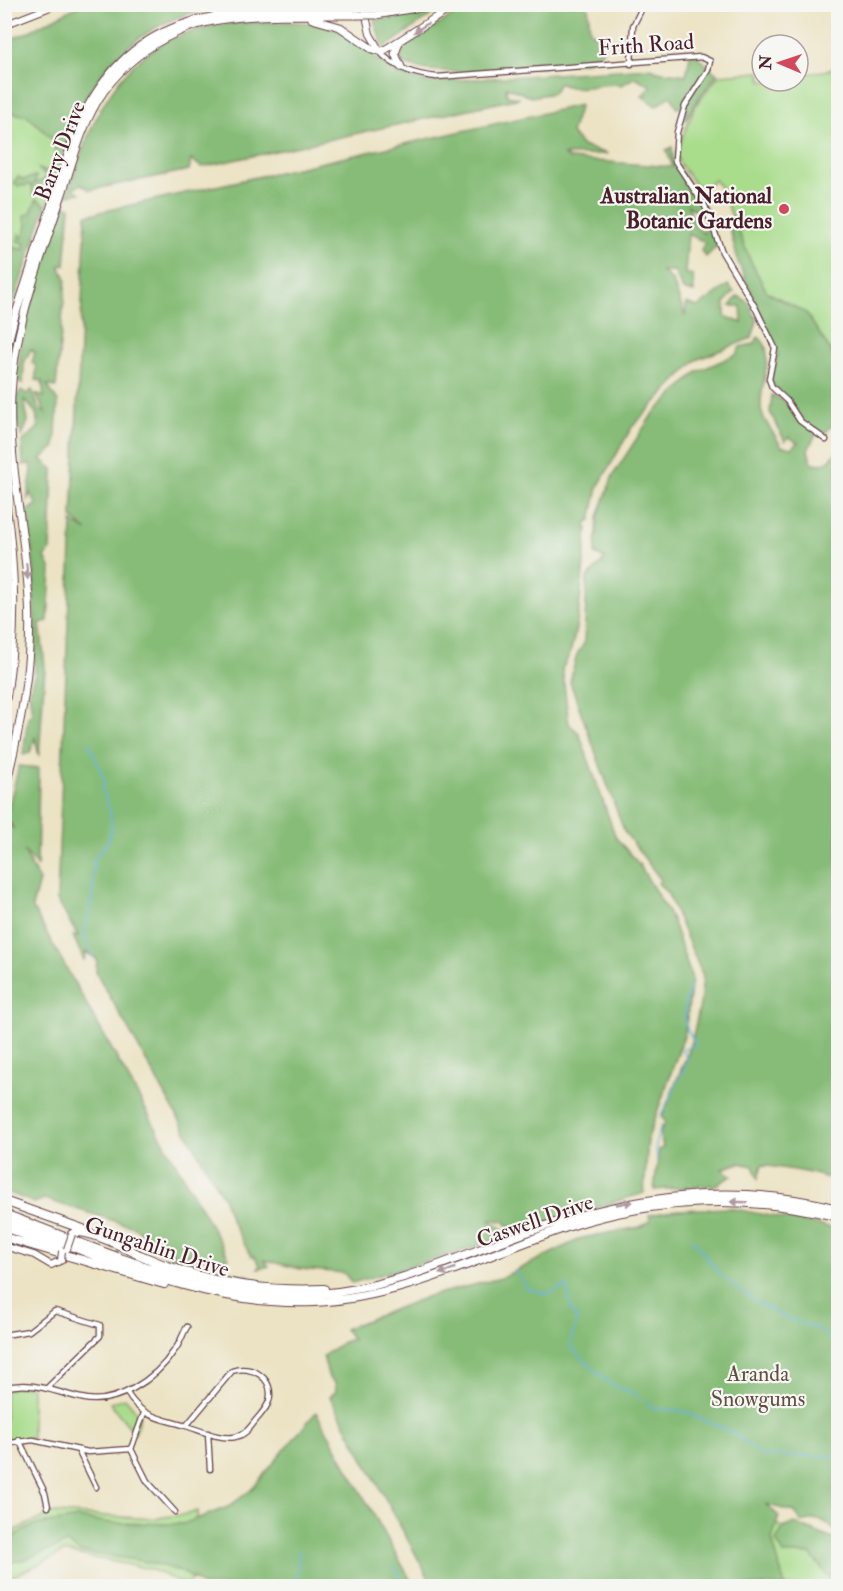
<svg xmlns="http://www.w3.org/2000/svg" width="843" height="1591" viewBox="0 0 843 1591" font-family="'IM FELL Double Pica',serif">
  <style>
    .green { fill: #a9dc8b; stroke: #7a7e5b; stroke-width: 1.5 }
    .forest { fill: #86bc77; stroke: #686e51; stroke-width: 1.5 }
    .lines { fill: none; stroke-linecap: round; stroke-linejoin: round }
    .stream { stroke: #6bb3e3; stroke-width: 1.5 }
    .street-casing { stroke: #623c42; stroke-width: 7 }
    .secondary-casing { stroke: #623c42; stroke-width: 8 }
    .primary-casing { stroke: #623c42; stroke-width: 9 }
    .highway-casing { stroke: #623c42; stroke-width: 10 }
    .street { stroke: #fff; stroke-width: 4.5 }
    .secondary { stroke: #fff; stroke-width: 6 }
    .primary { stroke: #fff; stroke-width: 7 }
    .highway { stroke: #fff; stroke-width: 8 }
    .secondary-bridge-casing { stroke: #623c42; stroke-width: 8; stroke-linecap: butt }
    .primary-bridge-casing { stroke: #623c42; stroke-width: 9; stroke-linecap: butt }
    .secondary-bridge { stroke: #fff; stroke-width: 6 }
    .primary-bridge { stroke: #fff; stroke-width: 7 }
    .oneway { fill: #ae9aa0 }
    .poi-dot { fill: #d1495b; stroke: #f6f6f2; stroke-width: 2 }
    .labels { text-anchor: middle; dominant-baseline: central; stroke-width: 4.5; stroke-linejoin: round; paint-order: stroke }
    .street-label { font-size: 22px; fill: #4a1f2b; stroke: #f6f6f2 }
    .poi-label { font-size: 22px; font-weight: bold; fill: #4a1f2b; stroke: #f6f6f2; text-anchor: end }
    .park-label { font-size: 22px; fill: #624e43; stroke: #f6f6f2 }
  </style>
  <rect width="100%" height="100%" fill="#f6f6f2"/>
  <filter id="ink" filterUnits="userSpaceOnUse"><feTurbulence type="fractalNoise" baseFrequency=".0167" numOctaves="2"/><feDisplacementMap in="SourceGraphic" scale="12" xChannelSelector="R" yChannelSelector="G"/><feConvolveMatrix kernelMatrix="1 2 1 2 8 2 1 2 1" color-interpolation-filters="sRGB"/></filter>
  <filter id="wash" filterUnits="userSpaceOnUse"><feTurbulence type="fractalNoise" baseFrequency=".008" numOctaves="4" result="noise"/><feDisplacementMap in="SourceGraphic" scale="24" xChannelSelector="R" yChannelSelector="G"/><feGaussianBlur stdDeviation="1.35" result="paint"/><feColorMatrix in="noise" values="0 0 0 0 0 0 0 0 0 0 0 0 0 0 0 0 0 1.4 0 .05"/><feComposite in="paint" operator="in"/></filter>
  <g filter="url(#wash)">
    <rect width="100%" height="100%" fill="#ece3c4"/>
    <path class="green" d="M 838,68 L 838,362 L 806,313 L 767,292 L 750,260 L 719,185 L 714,180 L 708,186 L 695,185 L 680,164 L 676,153 L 695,106 L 719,75 L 760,72 L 762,81 L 798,81 L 798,76 Z
      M 5,111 L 28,116 L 54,141 L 56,158 L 61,160 L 59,166 L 56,161 L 48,178 L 34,184 L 35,176 L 24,180 L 18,177 L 32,185 L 33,194 L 52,190 L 46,206 L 37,199 L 23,239 L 18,241 L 24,242 L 25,250 L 6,246 L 7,234 L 5,237 Z
      M 16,1387 L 32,1387 L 32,1438 L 8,1440 L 5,1431 L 5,1391 Z
      M 125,1398 L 140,1416 L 135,1434 L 110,1403 Z
      M 197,1511 L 201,1570 L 187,1585 L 150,1569 L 64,1552 L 5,1580 L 4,1535 L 53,1513 L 156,1519 C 170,1514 184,1517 197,1511 Z
      M 766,1522 C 807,1534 838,1535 838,1586 L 782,1586 Z"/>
    <path class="forest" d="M 80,5 L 222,5 C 133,21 85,75 61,160 L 56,158 L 54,141 L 28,116 L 5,111 L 5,41 L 26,33 Z
      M 468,5 L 588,5 L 590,32 L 605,36 L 602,52 L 587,62 L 520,68 L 457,72 L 427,70 L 402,64 L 402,49 Z
      M 440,9 L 384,48 L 374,21 Z
      M 293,22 L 325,24 L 346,33 L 397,74 L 426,82 L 651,68 C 663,75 673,72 686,75 L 691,51 L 717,74 L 698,99 L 685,121 L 687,107 L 677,108 L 671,96 L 656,106 L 642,96 L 651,86 L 635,77 L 622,85 C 600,81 579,94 559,83 L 553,93 L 531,97 L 506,87 L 507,96 L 520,98 L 202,167 L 191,160 L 189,170 L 90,190 L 81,184 L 73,188 L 80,193 L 67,195 C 91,122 116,49 201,29 C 231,21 263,23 293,22 Z
      M 580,105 L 571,133 L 582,146 L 608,154 L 564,155 L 570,159 L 673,167 L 666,150 L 672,147 L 673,160 L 706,208 L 702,216 L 688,205 L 694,224 L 703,233 L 709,221 L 718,245 L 706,257 L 701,251 L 705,242 L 688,234 L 685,273 L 693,275 L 694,292 L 683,290 L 674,271 L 662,271 L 673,282 L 685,316 L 686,303 L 698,307 L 728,285 L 734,292 L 725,302 L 725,316 L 742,323 L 741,306 L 730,306 L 738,296 L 748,302 L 757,321 L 752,338 L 696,360 L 632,427 L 598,487 L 591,520 L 586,523 L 587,532 C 583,562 580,648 562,668 L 569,724 L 579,733 L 616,838 L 639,864 L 672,919 L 692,979 L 685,1033 L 648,1138 L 644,1193 L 514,1233 L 504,1221 L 490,1220 L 510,1235 L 463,1251 L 352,1283 L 344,1273 L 301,1269 L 264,1260 L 269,1266 L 258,1269 L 260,1265 L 255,1257 L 251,1256 L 230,1218 L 224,1199 L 96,972 L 97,959 L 86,952 L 84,960 L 73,936 L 78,936 L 57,900 L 72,522 L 87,531 L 72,518 L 86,215 Z
      M 56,160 L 59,166 L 52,190 L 33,195 L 32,185 L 18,186 L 14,182 L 18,177 L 24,180 L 36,176 L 35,184 L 47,178 L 39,169 L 51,173 Z
      M 37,199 L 46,206 L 5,327 L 5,237 L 8,234 L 6,246 L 25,250 L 24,243 L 18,241 L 19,233 L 23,238 L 27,225 L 24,215 L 30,214 Z
      M 64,205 L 70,207 L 65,265 L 59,266 L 66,278 L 56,387 L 47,385 L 58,402 L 55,447 L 41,459 L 53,469 L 50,550 L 45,558 L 51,569 L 48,621 L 40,623 L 45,667 L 39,756 L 35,738 L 30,753 L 23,755 L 28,717 L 32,714 L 29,691 L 35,674 L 34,567 L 27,511 L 37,505 L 30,493 L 27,502 L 32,470 L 30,464 L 23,465 L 22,442 L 38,428 L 36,413 L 24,399 L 28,421 L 22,437 C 17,424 12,401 21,390 L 27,394 L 32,390 L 39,409 L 45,412 L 36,394 L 44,397 L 42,381 L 36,380 L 36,366 L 32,363 L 35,352 L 31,349 L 24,363 L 23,384 L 16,379 L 25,324 Z
      M 733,217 L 750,260 L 767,292 L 806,313 L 838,362 L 838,419 L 826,432 L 817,432 L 808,450 L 811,462 C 826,467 829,461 838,450 L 838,1180 L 801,1171 L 762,1165 L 758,1178 L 753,1166 L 739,1163 L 722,1169 L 732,1176 L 716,1185 L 654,1190 L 659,1150 L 663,1147 L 660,1132 L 665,1122 L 662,1117 L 691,1045 L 700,1005 L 703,976 L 668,894 L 658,883 L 661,880 L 624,831 L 570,682 L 577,654 L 584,644 L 587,578 L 605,559 L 595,554 L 598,517 L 613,475 L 652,415 L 697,372 L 737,354 L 740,347 L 754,344 L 758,337 C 779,350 756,391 762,413 C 765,424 776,435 781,446 L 792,448 L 798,443 L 789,437 L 785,441 L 770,412 L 772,395 L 786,402 L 789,400 L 773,385 L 771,377 L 778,354 L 738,262 L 728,221 Z
      M 5,527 L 9,604 L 5,669 Z
      M 19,766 L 39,768 L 37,866 L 24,851 L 39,881 L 32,907 L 229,1258 L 205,1259 L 190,1252 L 188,1254 L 200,1260 L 186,1259 L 203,1266 L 250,1276 C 215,1270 182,1264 150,1247 L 175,1254 L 151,1242 L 134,1227 L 44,1199 L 34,1203 L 5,1191 L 4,821 L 14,829 L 6,817 Z
      M 729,1208 L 838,1229 L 838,1536 C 828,1520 819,1516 801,1522 L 795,1512 L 765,1504 L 779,1516 L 772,1539 L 785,1586 L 433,1586 L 330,1397 L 336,1391 L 335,1383 L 329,1378 L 323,1356 L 343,1342 L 353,1339 L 344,1329 L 429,1296 L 501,1278 L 582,1238 L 640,1227 L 650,1221 L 649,1215 L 677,1210 Z
      M 316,1412 L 414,1586 L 202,1586 C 183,1562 110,1557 80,1552 L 67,1543 L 23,1560 L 5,1563 L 5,1540 L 35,1525 L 78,1518 L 111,1523 L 183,1524 L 228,1507 L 251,1490 Z
      M 794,1523 L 838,1541 L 838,1573 L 829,1577 L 810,1554 L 784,1554 L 776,1541 L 783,1528 Z"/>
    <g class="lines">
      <path class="stream" d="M 89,742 L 105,782 L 102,788 C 113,820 119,833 94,859 L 93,891 L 84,938 L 93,957
        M 660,1118 L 688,1059 L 682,1050 L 694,1046 L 695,1041 C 680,1026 684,1005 691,986
        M 657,1162 L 656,1143 L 661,1125
        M 692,1238 L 719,1274 L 755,1301 L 788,1319 L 818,1329 L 838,1344
        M 515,1271 L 528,1289 L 548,1294 L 567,1285 L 571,1310 L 577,1319 L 570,1345 L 580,1357 L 612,1385 L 633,1393 L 654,1408 L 686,1412 L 736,1434 L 761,1456 L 838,1456
        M 394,1566 L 405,1586
        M 296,1586 L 299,1550"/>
    </g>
  </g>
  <g filter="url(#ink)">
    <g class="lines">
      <defs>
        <path id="street" d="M 379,51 C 394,68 415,75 437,77 L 701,57 L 710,61 L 708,70 L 685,106 L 677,132 L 675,161 L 705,206 L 722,252 L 755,307 L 775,348 L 769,379 L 772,387 L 787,401 L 800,421 L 826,440
          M 631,64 L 633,26 L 644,4
          M 4,1335 L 29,1331 L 55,1311 L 100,1325 L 100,1336 L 47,1388
          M 4,1388 C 32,1380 54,1392 81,1398 C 115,1407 156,1379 174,1351 C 180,1344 182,1335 187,1327
          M 127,1393 C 142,1418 160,1418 186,1426 L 232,1371 C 251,1364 275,1378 269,1401 C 267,1408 261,1414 256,1420 C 250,1428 245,1435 235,1437 C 220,1440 200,1430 186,1426
          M 144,1413 L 131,1449 L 147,1481 L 175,1512
          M 208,1433 L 210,1469
          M 19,1440 L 45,1493 L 48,1507
          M 4,1444 L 33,1440 L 88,1452 L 131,1449
          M 79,1452 L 96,1487"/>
        <path id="secondary" d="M 365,11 L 370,34 L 380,51
          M 4,25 L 58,4
          M 34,1239 L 56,1246 L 62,1251
          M 4,1246 L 34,1255 L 51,1265 L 62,1260"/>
        <path id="primary" d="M 375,7 L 406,4
          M 376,15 L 438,4
          M 312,19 L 340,27 L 372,49 L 379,51
          M 399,42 L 395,54 L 401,67
          M 383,51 L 457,4
          M 4,359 L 14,319 L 76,130 C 134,0 232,12 354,8
          M 4,373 L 6,401
          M 4,491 C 16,568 18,635 4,712
          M 4,793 C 20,730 33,664 29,600 C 25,532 8,463 11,395 C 14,326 40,262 61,197 C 73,161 82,122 104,91 C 123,65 149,45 178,32 C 223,10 305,16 356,15"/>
        <path id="highway" d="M 4,1201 L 83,1229
          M 4,1214 C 104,1250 210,1303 319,1294 C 385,1289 444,1263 505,1240 C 614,1199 724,1179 838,1209
          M 4,1221 C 104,1257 206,1307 314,1302 C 404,1298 486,1254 570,1226 C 656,1198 750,1194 838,1217
          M 4,1227 L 36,1239
          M 72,1234 C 84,1226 127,1249 140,1255 C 198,1281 261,1292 324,1289
          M 4,1237 L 164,1284"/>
      </defs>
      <use href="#street" class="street-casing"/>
      <use href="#secondary" class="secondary-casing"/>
      <use href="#primary" class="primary-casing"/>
      <use href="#highway" class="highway-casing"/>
      <use href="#street" class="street"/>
      <use href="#secondary" class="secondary"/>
      <use href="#primary" class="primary"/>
      <use href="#highway" class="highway"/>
      <defs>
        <path id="secondary-bridge" d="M 67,1249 L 72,1234
          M 61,1260 L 62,1251"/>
        <path id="primary-bridge" d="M 354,8 L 375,7
          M 356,15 L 376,15"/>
      </defs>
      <use href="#secondary-bridge" class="secondary-bridge-casing"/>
      <use href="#primary-bridge" class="primary-bridge-casing"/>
      <use href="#secondary-bridge" class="secondary-bridge"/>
      <use href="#primary-bridge" class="primary-bridge"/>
    </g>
    <defs><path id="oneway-solid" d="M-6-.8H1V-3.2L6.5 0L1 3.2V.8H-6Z" transform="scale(1.5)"/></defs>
    <g class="oneway">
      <use href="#oneway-solid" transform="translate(421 28) rotate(147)"/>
      <use href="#oneway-solid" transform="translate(27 571) rotate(85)"/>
      <use href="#oneway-solid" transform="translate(739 1202) rotate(-178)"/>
      <use href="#oneway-solid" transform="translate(624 1203) rotate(-11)"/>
      <use href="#oneway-solid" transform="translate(447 1271) rotate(160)"/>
    </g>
  </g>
  <circle class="poi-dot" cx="784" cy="209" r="6"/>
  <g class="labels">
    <g class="street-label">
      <text transform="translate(646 45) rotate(-4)">Frith Road</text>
      <text transform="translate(60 151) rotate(-69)">Barry Drive</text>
      <text transform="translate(535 1221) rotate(-19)">Caswell Drive</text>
      <text transform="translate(157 1247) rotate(18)">Gungahlin Drive</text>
    </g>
    <g class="poi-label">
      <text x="772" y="196">Australian National<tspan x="772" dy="25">Botanic Gardens</tspan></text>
    </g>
    <g class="park-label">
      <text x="758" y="1374">Aranda<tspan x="758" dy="25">Snowgums</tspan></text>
    </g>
  </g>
  <rect width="843" height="1591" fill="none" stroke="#f6f6f2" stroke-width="24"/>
  <g transform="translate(780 63) rotate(272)"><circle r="28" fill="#f6f6f2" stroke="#b1a0a2" stroke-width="1.5"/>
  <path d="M0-4.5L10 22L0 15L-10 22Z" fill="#d1495b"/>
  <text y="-9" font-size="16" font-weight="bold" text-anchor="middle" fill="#4a1f2b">N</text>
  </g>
</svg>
